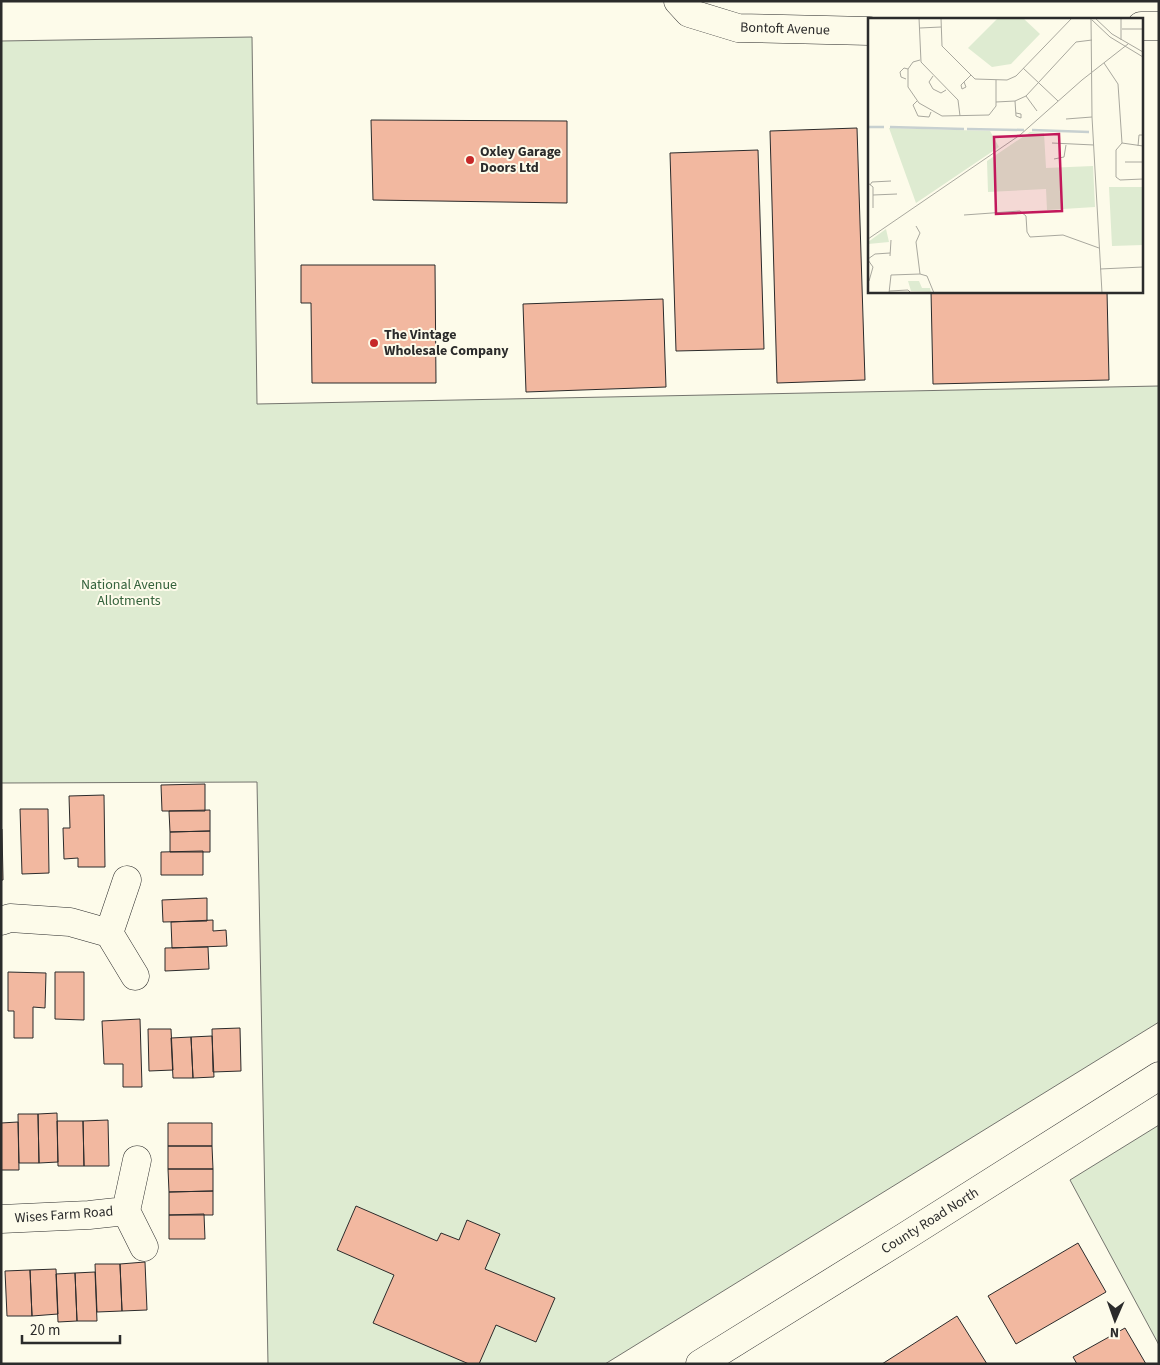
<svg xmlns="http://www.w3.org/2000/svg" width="1160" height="1365" viewBox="0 0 1160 1365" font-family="'Source Sans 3',sans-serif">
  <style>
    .green { fill: #deebd1; stroke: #74746e }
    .building { fill: #f2b8a0; stroke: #2b2b2b }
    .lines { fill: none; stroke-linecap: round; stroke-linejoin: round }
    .minor-casing { stroke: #2b2b2b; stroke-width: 29 }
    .minor { stroke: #fdfbea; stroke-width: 28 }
    .poi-dot { fill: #c62828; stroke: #fdfbea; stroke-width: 2 }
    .labels { text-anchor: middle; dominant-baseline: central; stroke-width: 4; stroke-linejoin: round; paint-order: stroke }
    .street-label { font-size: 14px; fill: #2b2b2b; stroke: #fdfbea }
    .poi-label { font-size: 14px; font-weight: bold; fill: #2b2b2b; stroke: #fdfbea; text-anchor: start }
    .park-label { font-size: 14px; fill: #34623c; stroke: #fdfbea }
    .inset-river { fill: none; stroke: #c7d0d0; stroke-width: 2.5 }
    .inset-road { fill: none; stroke: #a9a89e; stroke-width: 1 }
    .view { fill: #c2185b; fill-opacity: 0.15; stroke: #c2185b; stroke-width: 2.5 }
    .inset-edge { fill: none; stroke: #2b2b2b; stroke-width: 2.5 }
  </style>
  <rect width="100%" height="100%" fill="#fdfbea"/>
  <path class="green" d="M 252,37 L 257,404 L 1159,386 L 1159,1022 L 605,1364 L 268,1364 L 257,782 L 1,783 L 1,41 Z
    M 1159,1125 L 1159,1345 L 1070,1180 Z"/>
  <path class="building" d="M 371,120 L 567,121 L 567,203 L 373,200 Z
    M 857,128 L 865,380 L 777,383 L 770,131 Z
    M 758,150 L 764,349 L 676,351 L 670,153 Z
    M 301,265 L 435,265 L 436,383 L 312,383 L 311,303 L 301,303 Z
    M 931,291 L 1107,291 L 1109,380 L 933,384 Z
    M 663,299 L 666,387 L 526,392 L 523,304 Z
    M 205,784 L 205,811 L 162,811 L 161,785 Z
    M 104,795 L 105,867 L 78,867 L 78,858 L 64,859 L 63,828 L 70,828 L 69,796 Z
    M 20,809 L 48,809 L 49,873 L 22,874 Z
    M 210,810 L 210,831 L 170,832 L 169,811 Z
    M 1,829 L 2,829 L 3,880 L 1,880 Z
    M 210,831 L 210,852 L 170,852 L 170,832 Z
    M 203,851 L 203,875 L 161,875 L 161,852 Z
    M 207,898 L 207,921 L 163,922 L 162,900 Z
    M 213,920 L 213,931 L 226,930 L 227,946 L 172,948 L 171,922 Z
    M 208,947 L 209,969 L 165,971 L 165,948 Z
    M 8,972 L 46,973 L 45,1008 L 33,1007 L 33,1038 L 14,1038 L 14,1011 L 8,1011 Z
    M 55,972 L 84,972 L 84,1020 L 55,1019 Z
    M 140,1019 L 142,1087 L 123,1087 L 123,1064 L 104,1064 L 102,1021 Z
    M 240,1028 L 241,1071 L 213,1072 L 212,1029 Z
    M 148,1029 L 171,1029 L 173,1070 L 149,1071 Z
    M 212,1036 L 214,1077 L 193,1078 L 191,1037 Z
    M 191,1037 L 193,1078 L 173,1078 L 171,1038 Z
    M 57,1113 L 58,1162 L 39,1163 L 38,1114 Z
    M 18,1114 L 38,1114 L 39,1163 L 19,1163 Z
    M 108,1120 L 109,1166 L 84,1166 L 83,1121 Z
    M 57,1121 L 83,1121 L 84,1166 L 58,1166 Z
    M 18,1122 L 19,1170 L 1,1170 L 1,1123 Z
    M 168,1123 L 212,1123 L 212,1146 L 168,1146 Z
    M 168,1146 L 212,1146 L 213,1169 L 168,1169 Z
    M 168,1169 L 213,1169 L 213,1191 L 169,1192 Z
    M 213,1191 L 213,1215 L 169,1215 L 169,1192 Z
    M 356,1206 L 437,1241 L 441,1233 L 459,1240 L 467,1220 L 500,1234 L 485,1269 L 555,1298 L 536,1342 L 496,1325 L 479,1364 L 469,1364 L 373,1323 L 394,1275 L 337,1250 Z
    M 204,1214 L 205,1239 L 169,1239 L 169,1215 Z
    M 1078,1243 L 1106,1292 L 1016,1344 L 988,1296 Z
    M 145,1262 L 147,1310 L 122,1311 L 120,1264 Z
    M 95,1264 L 120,1264 L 122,1311 L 97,1312 Z
    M 56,1269 L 58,1314 L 32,1316 L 30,1270 Z
    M 30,1270 L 32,1316 L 7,1316 L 5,1271 Z
    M 95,1272 L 97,1321 L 77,1321 L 75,1273 Z
    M 75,1273 L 77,1321 L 58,1322 L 56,1274 Z
    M 957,1316 L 987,1364 L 882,1364 Z
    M 1125,1328 L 1146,1364 L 1077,1364 L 1073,1357 Z"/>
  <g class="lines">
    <defs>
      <path id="minor" d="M 678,1 L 689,13 L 738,28 L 869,31
        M 1141,26 L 1159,26
        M 127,880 L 109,933 L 135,976
        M 1,921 L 10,918 L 70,922 L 109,933
        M 137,1160 L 126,1211 L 144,1247
        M 1,1219 L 89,1215 L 126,1211
        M 700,1364 L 906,1236 L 1159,1076"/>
    </defs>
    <use href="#minor" class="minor-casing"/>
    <use href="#minor" class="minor"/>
  </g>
  <g class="poi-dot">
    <circle cx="470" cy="160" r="5"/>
    <circle cx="374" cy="343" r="5"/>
  </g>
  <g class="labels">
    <g class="street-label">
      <text transform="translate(785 29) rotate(2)">Bontoft Avenue</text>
      <text transform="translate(64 1215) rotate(-4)">Wises Farm Road</text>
      <text transform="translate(930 1221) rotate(-32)">County Road North</text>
    </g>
    <g class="poi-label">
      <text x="480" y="152">Oxley Garage<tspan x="480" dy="16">Doors Ltd</tspan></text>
      <text x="384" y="335">The Vintage<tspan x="384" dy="16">Wholesale Company</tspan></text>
    </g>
    <g class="park-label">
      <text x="129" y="585">National Avenue<tspan x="129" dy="16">Allotments</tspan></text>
    </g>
  </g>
  <g transform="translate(868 18)">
    <rect width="275" height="275" fill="#fdfbea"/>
    <path d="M 130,0 L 155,0 L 172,16 L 143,46 L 124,49 L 100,30 ZM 21,110 L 122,113 L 131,129 L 48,185 ZM 162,114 L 176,115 L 178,150 L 225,148 L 227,189 L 179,192 L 178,171 L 120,174 L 119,143 ZM 241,169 L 275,169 L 275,227 L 244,228 ZM 18,211 L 21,224 L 0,226 L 0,224 ZM 40,263 L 51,263 L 54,270 L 49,270 L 62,270 L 63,274 L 43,273 Z" fill="#deebd1"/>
    <path class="inset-river" d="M 0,109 L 16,109M 22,109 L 96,111M 99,111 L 156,112M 164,112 L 221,114"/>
    <path class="inset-road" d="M 51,0 L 53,44 L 90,82 L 92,98M 73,0 L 74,28 L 107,61 L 139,62 L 148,58 L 204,0M 223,0 L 224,99 L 234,275M 227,0 L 244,16 L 275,34M 253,0 L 253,22M 224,2 L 242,19 L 275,39M 52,10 L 73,9M 254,11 L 275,11M 52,42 L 45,44 L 40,51 L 40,69 L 51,85 L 74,98 L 121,97 L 128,88 L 128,62M 236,45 L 250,66 L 254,125 L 248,132 L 248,159 L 252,162 L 275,161M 155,50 L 190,83M 65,58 L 61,64 L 65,71 L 73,75 L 78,72M 38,61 L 33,59 L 32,54 L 36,50 L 40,51M 96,64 L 98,69 L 94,71 L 93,67 L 103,57M 158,78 L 169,93M 49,83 L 45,87 L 50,98 L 61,99 L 63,94M 147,83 L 148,98 L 153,100 L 153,96 L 148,95M 128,84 L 147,83 L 158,78 L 208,24 L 224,22M 198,101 L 224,99M 184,125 L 226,127M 254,125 L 275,128M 270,128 L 271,117 L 275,117M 186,141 L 196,139 L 198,127M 257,144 L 275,144M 0,165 L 5,169 L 5,190M 2,167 L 4,164 L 23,163M 5,177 L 29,176M 96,197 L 152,193 L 158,198 L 159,214 L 162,219 L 195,217 L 231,230M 48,208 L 52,215 L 48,224 L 52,256M 0,221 L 152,117 L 214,62 L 260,26M 22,238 L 23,222M 0,241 L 7,236 L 22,235M 0,242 L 5,249 L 1,263M 232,251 L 275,249M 21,273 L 40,272 L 43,275M 21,275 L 23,257 L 52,256 L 59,258 L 66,275"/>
    <path class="view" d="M 191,116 L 194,193 L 128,196 L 126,119 Z"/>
    <rect width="275" height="275" class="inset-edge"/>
  </g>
  <rect width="1160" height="1365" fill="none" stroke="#2b2b2b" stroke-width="5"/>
  <g transform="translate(1115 1320) rotate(182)" stroke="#fdfbea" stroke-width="4" paint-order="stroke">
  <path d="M0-4L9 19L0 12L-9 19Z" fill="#2b2b2b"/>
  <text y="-8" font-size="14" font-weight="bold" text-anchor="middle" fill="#2b2b2b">N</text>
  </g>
  <path d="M22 1335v8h98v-8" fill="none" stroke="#2b2b2b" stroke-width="2.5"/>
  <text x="30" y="1335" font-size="15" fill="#2b2b2b" stroke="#fdfbea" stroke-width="4" paint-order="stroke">20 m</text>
</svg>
